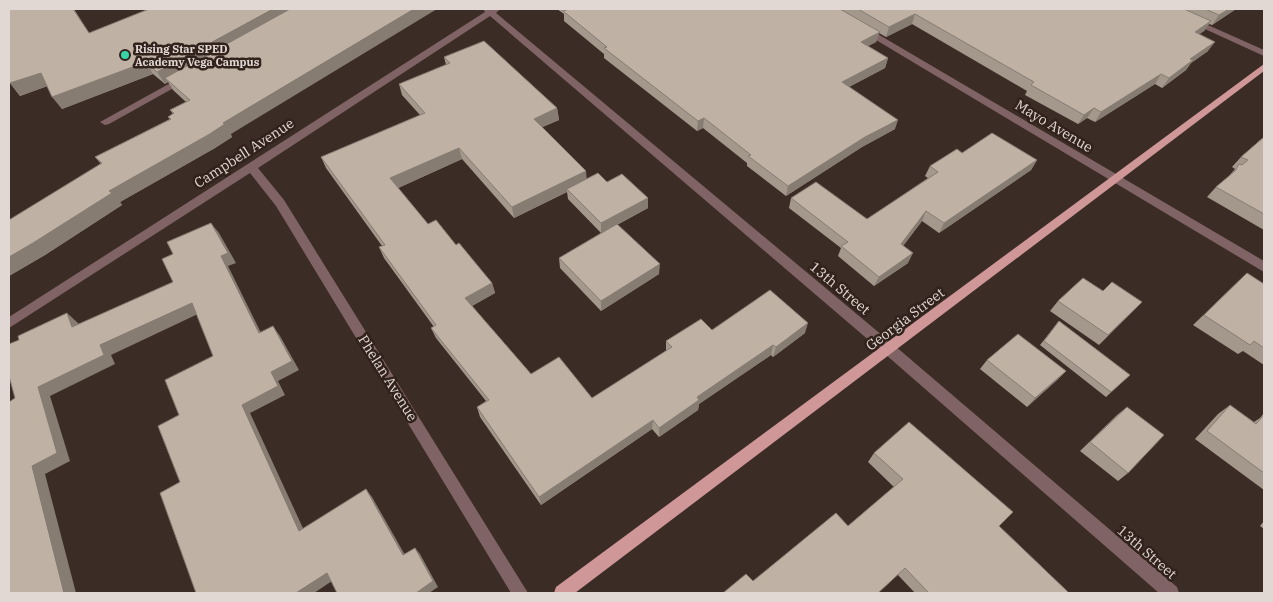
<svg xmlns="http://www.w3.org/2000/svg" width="1273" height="602" viewBox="0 0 1273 602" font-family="'IBM Plex Serif',serif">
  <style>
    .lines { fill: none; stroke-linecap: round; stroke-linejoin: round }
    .minor { fill: #806465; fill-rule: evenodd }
    .major { fill: #cf9798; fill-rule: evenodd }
    .wall { fill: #a4988c }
    .shaded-wall { fill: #867c72 }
    .building { fill: #bfb1a3; stroke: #867c72 }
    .poi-dot { fill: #36d4a7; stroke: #32221c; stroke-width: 2 }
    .labels { text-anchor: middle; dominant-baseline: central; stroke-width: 5; stroke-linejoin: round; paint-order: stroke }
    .far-poi-label { font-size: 11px; font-weight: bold; fill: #e1d7d3; stroke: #32221c; text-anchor: start }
    .street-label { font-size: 14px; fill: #e1d7d3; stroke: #32221c }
  </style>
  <rect width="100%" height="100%" fill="#3c2c26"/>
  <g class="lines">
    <path class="minor" d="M 483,9 L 500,9 L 496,13 L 895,346 L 1177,587 L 1179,593 L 1159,593 L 885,354 L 490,16 L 258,168 L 284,200 L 528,593 L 511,593 L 276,206 L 250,173 L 9,328 L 9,317 L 485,12 Z
      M 1161,9 L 1172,9 L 1264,50 L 1264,56 Z
      M 864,26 L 1264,261 L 1264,272 L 861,31 L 860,29 Z
      M 185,75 L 188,76 L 188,80 L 109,124 L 105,125 L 100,122 Z"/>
    <path class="major" d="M 1264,64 L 1264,71 L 575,593 L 554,593 L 556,587 Z"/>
  </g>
  <path class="wall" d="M 9,9 L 74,9 L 89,33 L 149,9 L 232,137 L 215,148 L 120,202 L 122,205 L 45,255 L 9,276 L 9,220 L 101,164 L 95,157 L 170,119 L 168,117 L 173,114 L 170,110 L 186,102 L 173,90 L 168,82 L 165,84 L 153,74 L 62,109 L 47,86 L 20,96 L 10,83 Z
    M 557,9 L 1236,9 L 1212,25 L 1209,24 L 1204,31 L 1199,34 L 1208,51 L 1191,63 L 1186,70 L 1162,88 L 1155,84 L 1095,122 L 1087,118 L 1078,124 L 1025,95 L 1027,91 L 912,24 L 886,37 L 879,33 L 876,42 L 868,46 L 888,58 L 885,68 L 849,87 L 895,129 L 862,147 L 786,196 L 747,166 L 747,163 L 703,128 L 697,131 L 604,58 L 604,54 L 564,21 L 564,14 Z
    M 444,57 L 557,108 L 559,120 L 542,127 L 586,171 L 586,179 L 607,182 L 648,198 L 648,208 L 617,225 L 659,274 L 601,311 L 560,268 L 559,258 L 601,233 L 568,199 L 567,192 L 514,218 L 462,159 L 398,188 L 428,224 L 456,245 L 492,283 L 495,293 L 472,306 L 531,374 L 592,398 L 666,351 L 666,341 L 712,330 L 805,333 L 773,357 L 771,355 L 699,404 L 698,410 L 659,437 L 652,429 L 541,505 L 480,417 L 477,407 L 486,401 L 436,338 L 431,328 L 434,327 L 384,258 L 379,247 L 382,246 L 326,168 L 321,157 L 420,115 L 402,95 L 399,84 L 446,65 Z
    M 1264,137 L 1264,230 L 1207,197 L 1216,187 L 1228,177 L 1235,169 L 1232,167 L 1241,157 Z
    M 962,153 L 1037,160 L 1031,170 L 939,233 L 922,221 L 903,246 L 908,263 L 874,286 L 838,256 L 841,248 L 789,208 L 791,198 L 867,219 L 928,178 L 925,176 L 930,166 Z
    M 1247,273 L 1264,284 L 1264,365 L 1243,351 L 1238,354 L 1193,325 Z
    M 1058,301 L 1142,302 L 1099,345 L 1050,311 Z
    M 1059,321 L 1130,375 L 1106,397 L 1040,345 Z
    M 987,360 L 1066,371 L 1057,380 L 1027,407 L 980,369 Z
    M 1230,405 L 1254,422 L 1260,418 L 1264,413 L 1264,490 L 1195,439 L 1218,414 Z
    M 1127,407 L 1128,473 L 1118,481 L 1080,451 L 1117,415 Z
    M 874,453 L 999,526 L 1069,593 L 915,593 L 898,575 L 753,581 L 848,526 L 894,487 L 868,462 Z
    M 1264,521 L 1264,529 L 1260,526 Z"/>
  <path class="shaded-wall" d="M 273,9 L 301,9 L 165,78 L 168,82 L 165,84 L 157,72 Z
    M 414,9 L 437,9 L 231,134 L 232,137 L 215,148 L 120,202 L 122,205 L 45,255 L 9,276 L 9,257 L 109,191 Z
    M 1229,9 L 1236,9 L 1212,25 L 1219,15 Z
    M 915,14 L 912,24 L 886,37 L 889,27 Z
    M 1211,21 L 1204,31 L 1188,42 L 1195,32 Z
    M 880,32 L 876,42 L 858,51 L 861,42 Z
    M 1215,42 L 1208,51 L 1191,63 L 1186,70 L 1162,88 L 1169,78 L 1190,59 Z
    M 888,58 L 885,68 L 839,92 L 842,82 Z
    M 146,62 L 153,74 L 62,109 L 52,97 Z
    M 41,73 L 51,85 L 20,96 L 10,83 Z
    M 1161,74 L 1155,84 L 1095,122 L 1101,112 Z
    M 557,108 L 559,120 L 536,130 L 534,119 Z
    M 1094,108 L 1087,118 L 1078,124 L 1084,115 Z
    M 704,118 L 703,128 L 697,131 L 698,121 Z
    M 898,120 L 895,129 L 862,147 L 786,196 L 788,186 L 865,137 Z
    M 459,148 L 462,159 L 394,190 L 390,178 Z
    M 1037,160 L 1031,170 L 939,233 L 944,223 Z
    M 586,171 L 587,182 L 567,189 L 567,192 L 514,218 L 512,207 Z
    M 648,198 L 648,208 L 601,233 L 601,223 Z
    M 926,211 L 922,221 L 897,254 L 901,244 Z
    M 211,223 L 219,233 L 236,263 L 228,266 L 266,343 L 259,333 L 221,256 Z
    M 913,253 L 908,263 L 874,286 L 879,277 Z
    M 660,264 L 659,274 L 601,311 L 601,301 Z
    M 492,283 L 495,293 L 468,308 L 465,298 Z
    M 192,303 L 200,313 L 111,355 L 115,364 L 50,396 L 70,461 L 45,474 L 76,593 L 64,593 L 32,466 L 38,387 L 100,345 Z
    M 67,313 L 78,323 L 83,336 L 72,327 Z
    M 808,323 L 805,333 L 773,357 L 776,347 Z
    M 273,326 L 280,336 L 299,370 L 278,381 L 285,395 L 250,413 L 307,537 L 299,531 L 242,405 L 271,372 Z
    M 773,345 L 771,355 L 699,404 L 698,410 L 659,437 L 659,428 L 697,397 Z
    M 1066,371 L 1057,380 L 1027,407 L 1035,398 Z
    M 653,420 L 652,429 L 541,505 L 539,497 Z
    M 366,489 L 372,497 L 409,562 L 403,555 Z
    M 415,548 L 420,554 L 438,587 L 429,593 L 416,593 Z
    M 327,573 L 335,579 L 314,593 L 296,593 Z"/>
  <path class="building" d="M 9,9 L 73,9 L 89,33 L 149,9 L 273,9 L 157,72 L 146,62 L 52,97 L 41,73 L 10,83 L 9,81 Z
    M 290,9 L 414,9 L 223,123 L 225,124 L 208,135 L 109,191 L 112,193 L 33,243 L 9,257 L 9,220 L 102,163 L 95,157 L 171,119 L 168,117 L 174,113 L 170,110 L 190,100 L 165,78 Z
    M 569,9 L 840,9 L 880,32 L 861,42 L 888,58 L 842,82 L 898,120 L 865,137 L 788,186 L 748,156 L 751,155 L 704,118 L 698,121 L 604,48 L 607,47 L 563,11 Z
    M 858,9 L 1184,9 L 1211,21 L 1195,32 L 1215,42 L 1190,59 L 1193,60 L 1169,78 L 1161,74 L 1101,112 L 1094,108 L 1084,115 L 1031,85 L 1034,82 L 915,14 L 889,27 Z
    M 1205,9 L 1229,9 L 1219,15 Z
    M 484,41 L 557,108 L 534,119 L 586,171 L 512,207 L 459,148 L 390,178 L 428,224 L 436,220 L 456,245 L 459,243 L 492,283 L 465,298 L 531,374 L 559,357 L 592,398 L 672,347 L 666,341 L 701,319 L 712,330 L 770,290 L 808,323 L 776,347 L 773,345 L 697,397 L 699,400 L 659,428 L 653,420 L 539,497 L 477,407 L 489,400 L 431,328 L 436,325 L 379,247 L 385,245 L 321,157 L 425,113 L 399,84 L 450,63 L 444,57 Z
    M 992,133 L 1037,160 L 944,223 L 926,211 L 901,244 L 913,253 L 879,277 L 841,246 L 848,242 L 791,198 L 816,182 L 867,219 L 938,172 L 930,166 L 957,149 L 962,153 Z
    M 1264,137 L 1264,214 L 1216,187 L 1235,171 L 1239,164 L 1242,165 L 1248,160 L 1241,157 Z
    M 598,173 L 607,182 L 622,174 L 648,198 L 601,223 L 567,189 Z
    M 211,223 L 228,253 L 221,256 L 259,333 L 273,326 L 292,361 L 271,372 L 278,386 L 242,405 L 299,531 L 366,489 L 403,555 L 415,548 L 433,581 L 416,593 L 337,593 L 327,573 L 296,593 L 196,593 L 160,493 L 180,482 L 158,426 L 179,415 L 165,380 L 213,356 L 192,303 L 100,345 L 104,355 L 38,387 L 57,453 L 32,466 L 64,593 L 9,593 L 9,402 L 15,398 L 9,376 L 9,344 L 19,340 L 18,336 L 67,313 L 72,327 L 173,282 L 162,259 L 173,254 L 167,242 Z
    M 617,224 L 660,264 L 601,301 L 559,258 Z
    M 1247,273 L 1264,284 L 1264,348 L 1254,341 L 1250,345 L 1204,315 Z
    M 1083,278 L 1103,291 L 1112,282 L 1142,302 L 1108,335 L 1058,301 Z
    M 1059,321 L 1130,375 L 1111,392 L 1044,341 Z
    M 1018,334 L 1066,371 L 1035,398 L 987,360 Z
    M 1230,405 L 1256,424 L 1264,415 L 1264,473 L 1207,431 Z
    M 1127,407 L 1164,435 L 1128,473 L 1090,442 Z
    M 909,422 L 1013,512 L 999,526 L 1069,593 L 929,593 L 905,568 L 878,593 L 723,593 L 746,574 L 753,581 L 836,513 L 848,526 L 903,479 L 874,453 Z"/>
  <circle class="poi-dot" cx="125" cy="55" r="5"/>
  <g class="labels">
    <g class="far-poi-label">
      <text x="135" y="49">Rising Star SPED<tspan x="135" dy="13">Academy Vega Campus</tspan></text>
    </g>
    <g class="street-label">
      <text transform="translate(1054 126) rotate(31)">Mayo Avenue</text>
      <text transform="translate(244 153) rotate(-33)">Campbell Avenue</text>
      <text transform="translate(840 288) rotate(40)">13th Street</text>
      <text transform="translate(905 319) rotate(-37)">Georgia Street</text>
      <text transform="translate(388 378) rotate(58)">Phelan Avenue</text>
      <text transform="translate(1147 552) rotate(41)">13th Street</text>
    </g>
  </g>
  <rect width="1273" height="602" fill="none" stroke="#e1d7d3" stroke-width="20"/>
</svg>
